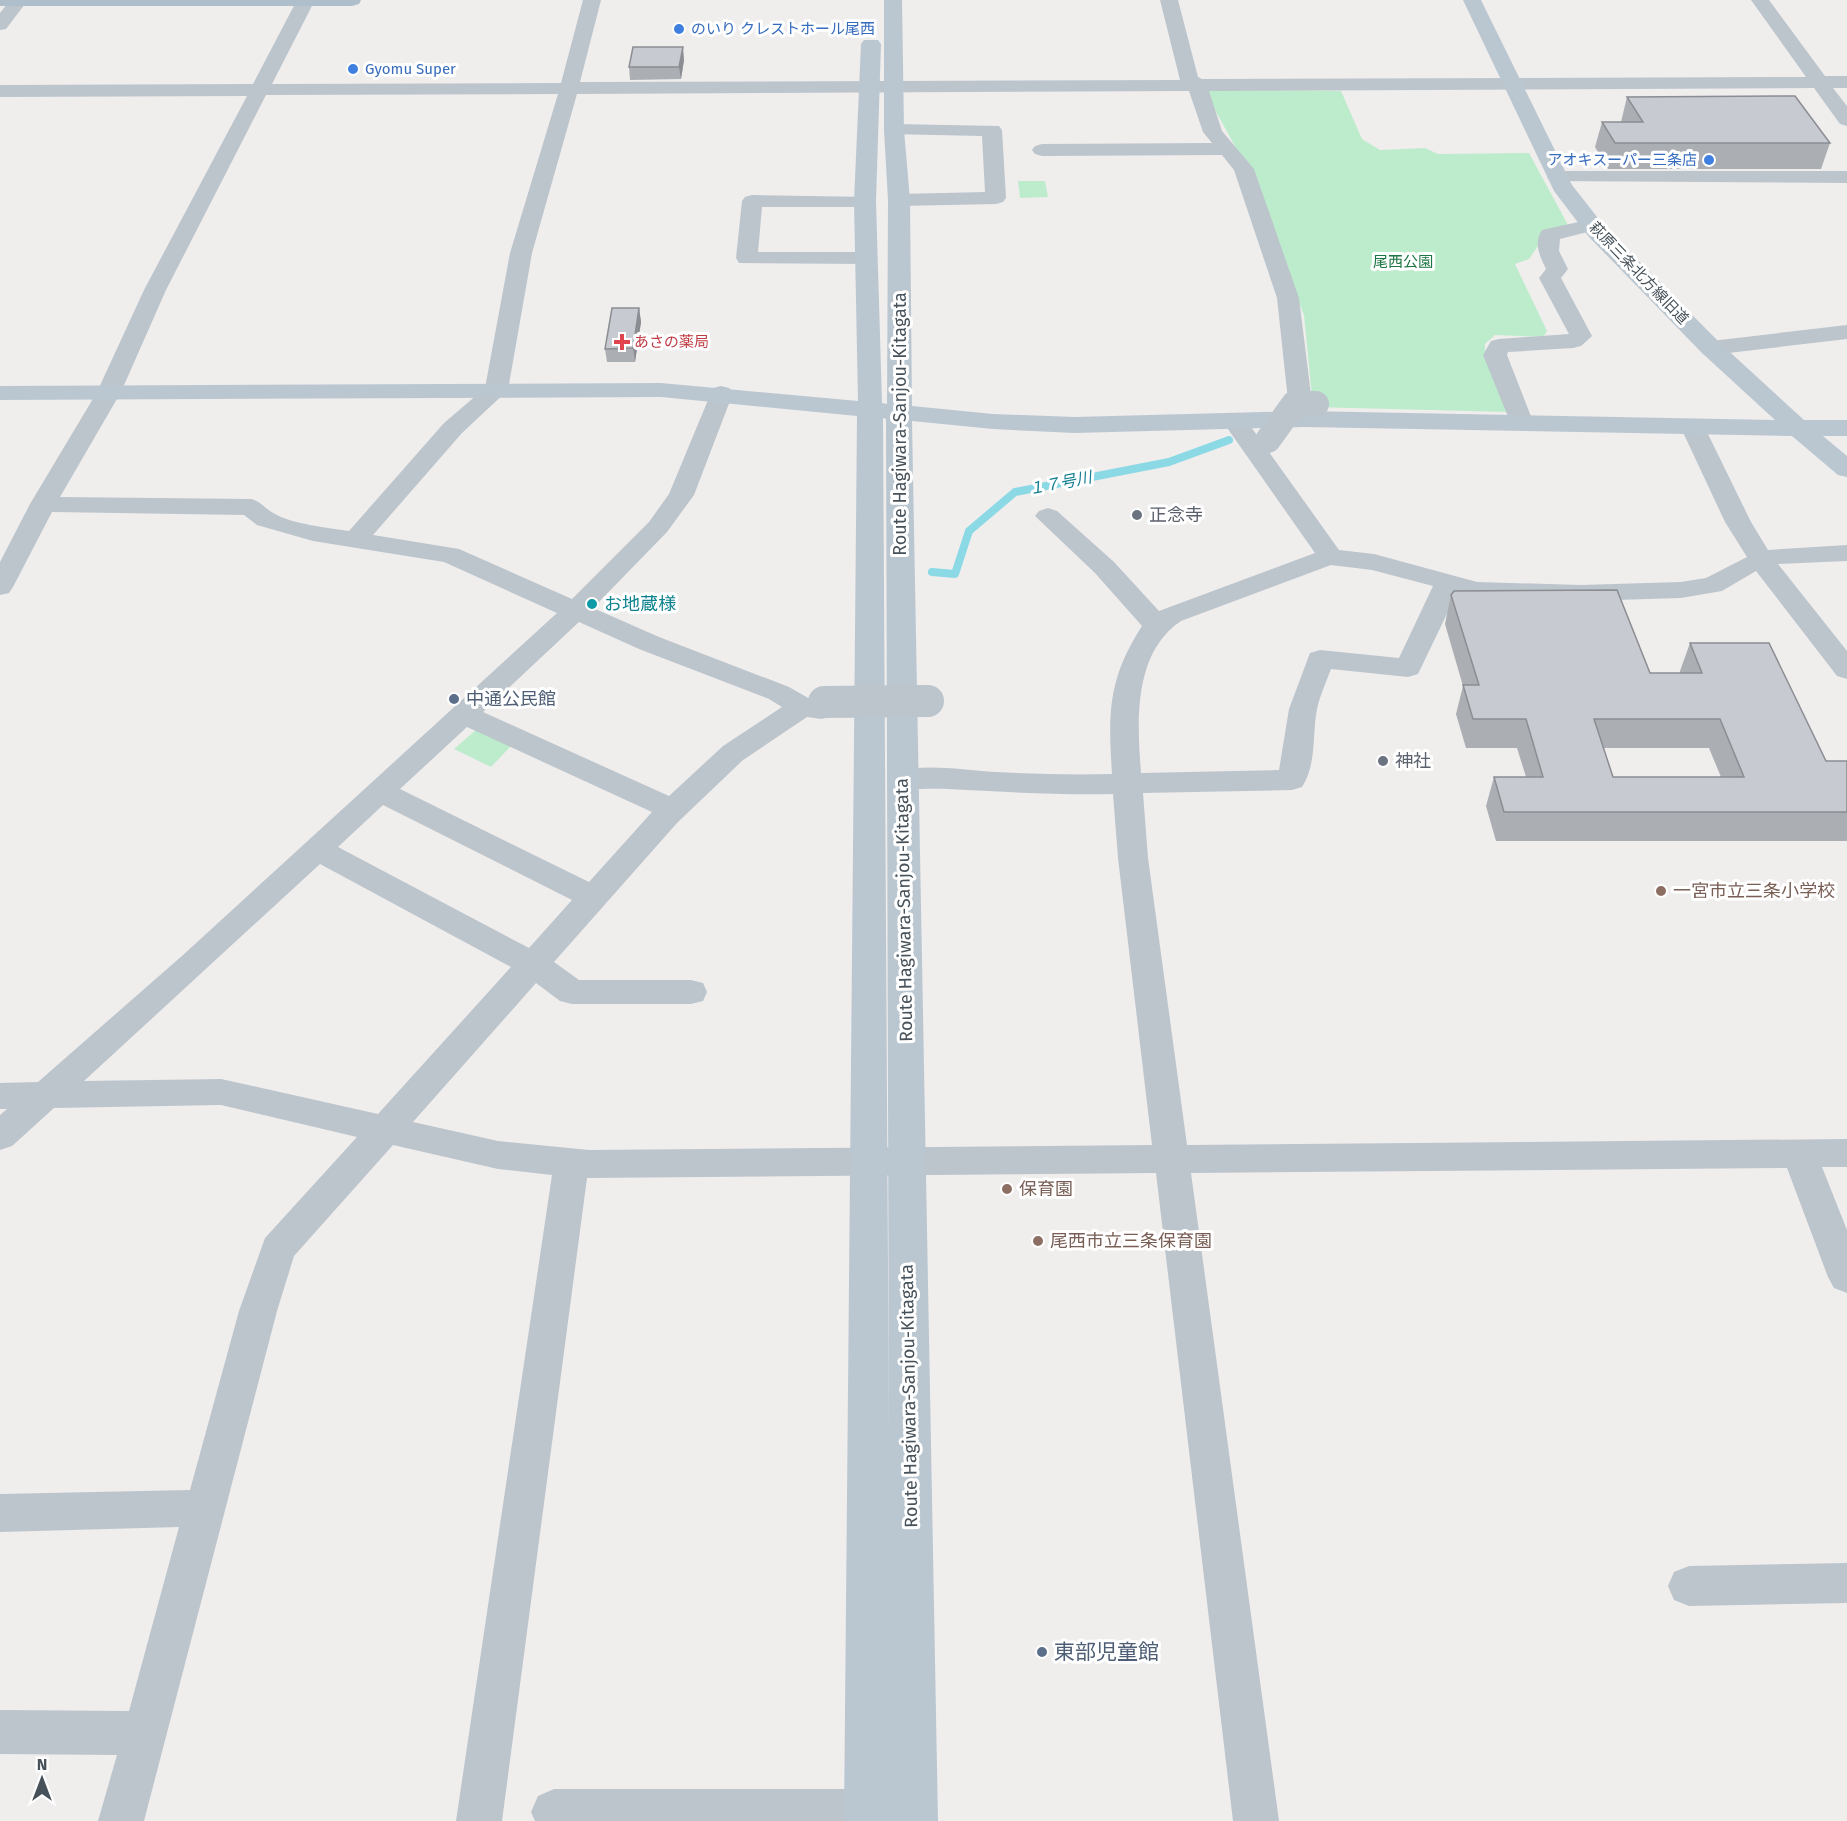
<svg xmlns="http://www.w3.org/2000/svg" width="1847" height="1821" viewBox="0 0 1847 1821" font-family="'Fira Sans','Noto Sans JP',sans-serif">
  <style>
    .green { fill: #bdeccc }
    .lines { fill: none; stroke-linecap: round; stroke-linejoin: round }
    .stream { stroke: #8cd9e6; stroke-width: 8 }
    .street { fill: #bcc5cc; fill-rule: evenodd }
    .secondary { fill: #bbc7d0; fill-rule: evenodd }
    .primary { fill: #aebecb; fill-rule: evenodd }
    .street-bridge-far1 { stroke: #bcc5cc; stroke-width: 26 }
    .street-bridge { stroke: #bcc5cc; stroke-width: 32 }
    .wall { fill: #abaeb3; fill-rule: evenodd }
    .shaded-wall { fill: #8b8d92 }
    .building { fill: #c7cad0; stroke: #8b8d92; stroke-width: 1.5; fill-rule: evenodd }
    .shop-dot { fill: #3f7fe0; stroke: #fff; stroke-width: 2 }
    .health-dot { fill: #e0444e; stroke: #fff; stroke-width: 2 }
    .worship-dot { fill: #6b7280; stroke: #fff; stroke-width: 2 }
    .culture-dot { fill: #0f9aa8; stroke: #fff; stroke-width: 2 }
    .service-dot { fill: #5c6f8a; stroke: #fff; stroke-width: 2 }
    .education-dot { fill: #8d6e63; stroke: #fff; stroke-width: 2 }
    .labels { text-anchor: middle; dominant-baseline: central; stroke-width: 6; stroke-linejoin: round; paint-order: stroke }
    .far-shop-label { font-size: 15px; fill: #366cbe; stroke: #fff; text-anchor: start }
    .far-park-label { font-size: 15px; fill: #1b7643; stroke: #fff }
    .far-street-label { font-size: 15px; fill: #465159; stroke: #fff }
    .far-health-label { font-size: 15px; fill: #be3a42; stroke: #fff; text-anchor: start }
    .far-water-label { font-size: 16px; font-style: italic; fill: #147e91; stroke: #fff }
    .street-label { font-size: 18px; fill: #465159; stroke: #fff }
    .worship-label { font-size: 18px; fill: #5b616d; stroke: #fff; text-anchor: start }
    .culture-label { font-size: 18px; fill: #0d838f; stroke: #fff; text-anchor: start }
    .service-label { font-size: 18px; fill: #4e5e75; stroke: #fff; text-anchor: start }
    .education-label { font-size: 18px; fill: #785e54; stroke: #fff; text-anchor: start }
    .near-service-label { font-size: 21px; fill: #4e5e75; stroke: #fff; text-anchor: start }
  </style>
  <rect width="100%" height="100%" fill="#f0eded"/>
  <path class="green" d="M 1204,90 L 1341,91 L 1362,139 L 1380,150 L 1425,148 L 1438,154 L 1529,153 L 1568,225 L 1548,231 L 1529,259 L 1515,264 L 1547,331 L 1543,337 L 1495,335 L 1485,344 L 1485,357 L 1508,412 L 1313,407 L 1304,315 L 1241,157 Z
    M 1018,181 L 1045,181 L 1048,197 L 1020,198 Z
    M 477,729 L 512,745 L 491,767 L 454,749 Z"/>
  <g class="lines">
    <path class="stream" d="M 932,572 L 955,574 L 969,531 L 1015,492 L 1169,462 L 1229,440"/>
    <path class="street" d="M 10,0 L 28,0 L 6,29 L 0,30 L 0,13 Z
      M 297,0 L 315,0 L 272,84 L 561,83 L 583,0 L 601,0 L 580,82 L 1180,80 L 1160,0 L 1178,0 L 1198,77 L 1202,79 L 1806,77 L 1751,0 L 1769,0 L 1825,76 L 1847,76 L 1847,88 L 1833,88 L 1847,106 L 1847,126 L 1840,124 L 1814,88 L 1209,91 L 1222,131 L 1254,169 L 1299,298 L 1314,419 L 1311,424 L 1302,426 L 1293,424 L 1290,419 L 1277,298 L 1234,170 L 1222,155 L 1042,156 L 1035,154 L 1032,150 L 1035,146 L 1042,144 L 1212,143 L 1203,132 L 1189,91 L 577,94 L 532,253 L 508,390 L 462,433 L 373,535 L 459,549 L 572,599 L 649,522 L 669,494 L 713,388 L 721,386 L 729,388 L 733,393 L 694,495 L 667,532 L 593,608 L 659,637 L 789,687 L 810,699 L 831,703 L 835,710 L 831,717 L 821,719 L 807,717 L 743,760 L 677,823 L 554,962 L 579,980 L 691,980 L 703,983 L 707,992 L 703,1001 L 691,1004 L 572,1004 L 560,1001 L 536,983 L 413,1122 L 498,1141 L 589,1150 L 1152,1145 L 1118,858 L 1113,794 C 1058,795 1003,792 947,789 C 929,788 910,791 893,786 L 888,779 L 893,772 C 925,763 962,770 995,772 C 1034,774 1073,775 1112,774 C 1108,712 1108,679 1142,626 L 1095,573 L 1035,516 L 1039,511 L 1048,508 L 1057,511 L 1114,562 L 1159,611 L 1315,553 L 1223,422 L 1226,417 L 1235,415 L 1244,417 L 1339,550 L 1374,554 L 1477,582 L 1581,585 L 1681,582 L 1706,578 L 1747,557 L 1725,522 L 1681,428 L 1684,423 L 1693,421 L 1702,423 L 1705,428 L 1751,522 L 1768,550 L 1847,545 L 1847,561 L 1778,564 L 1847,651 L 1847,679 L 1837,676 L 1756,571 L 1722,591 L 1681,598 L 1581,601 L 1476,598 L 1457,593 L 1418,674 L 1408,677 L 1331,669 C 1326,682 1320,696 1317,709 C 1312,734 1317,764 1302,787 L 1292,790 L 1143,793 L 1148,858 L 1187,1145 L 1847,1139 L 1847,1167 L 1822,1167 L 1847,1230 L 1847,1293 L 1834,1288 L 1828,1277 L 1787,1168 L 1191,1173 L 1279,1821 L 1233,1821 L 1156,1173 L 587,1178 L 502,1821 L 456,1821 L 552,1175 L 498,1169 L 393,1145 L 294,1256 L 277,1311 L 144,1821 L 98,1821 L 117,1755 L 0,1754 L 0,1710 L 129,1711 L 179,1527 L 0,1532 L 0,1494 L 190,1490 L 239,1311 L 265,1238 L 357,1137 L 221,1105 L 54,1108 L 12,1146 L 0,1150 L 0,1115 L 7,1109 L 0,1109 L 0,1083 L 38,1082 L 183,955 L 557,613 L 444,562 L 313,541 L 257,525 L 244,515 L 52,512 L 13,587 L 9,593 L 0,595 L 0,562 L 30,504 L 97,392 L 144,290 L 247,96 L 0,97 L 0,85 L 253,84 ZM 558,94 L 510,253 L 485,388 L 444,423 L 349,531 C 329,528 292,524 275,514 C 265,509 262,502 251,499 L 60,497 L 121,392 L 166,290 L 266,95 ZM 1331,565 L 1372,570 L 1433,586 L 1399,658 L 1320,650 L 1310,653 L 1289,709 L 1279,770 L 1141,773 C 1137,722 1133,653 1181,621 ZM 579,622 L 639,649 L 769,699 L 782,707 L 723,746 L 669,796 L 483,712 ZM 467,727 L 652,812 L 589,882 L 400,789 ZM 383,805 L 572,900 L 529,948 L 338,847 ZM 320,864 L 511,967 L 378,1114 L 221,1079 L 84,1081 Z
      M 894,124 L 999,126 L 1002,130 L 1006,198 L 1003,202 L 996,204 L 899,206 L 892,204 L 889,200 L 892,196 L 899,194 L 985,192 L 982,136 L 887,134 L 884,130 L 887,126 Z
      M 1557,171 L 1847,171 L 1847,183 L 1550,181 L 1547,177 L 1550,173 Z
      M 752,195 L 872,197 L 875,201 L 872,205 L 865,207 L 762,207 L 758,252 L 866,252 L 874,253 L 877,258 L 874,263 L 866,264 L 739,263 L 736,258 L 742,201 L 745,197 Z
      M 1592,219 L 1599,221 L 1603,225 L 1599,229 L 1560,239 L 1559,251 L 1568,269 L 1561,278 L 1592,336 L 1581,346 L 1573,348 L 1508,352 L 1507,355 L 1534,424 L 1531,429 L 1522,431 L 1513,429 L 1483,355 L 1491,341 L 1499,339 L 1569,334 L 1539,278 L 1546,269 C 1540,256 1533,244 1542,230 Z
      M 1847,325 L 1847,339 L 1711,355 L 1703,353 L 1700,348 L 1703,343 L 1711,341 Z
      M 1847,1563 L 1847,1603 L 1689,1606 L 1674,1600 L 1668,1586 L 1674,1572 L 1689,1566 Z
      M 554,1789 L 868,1789 L 884,1796 L 891,1812 L 887,1821 L 535,1821 L 531,1812 L 538,1796 Z"/>
    <path class="secondary" d="M 884,0 L 902,0 L 904,130 L 910,200 L 912,406 L 993,414 L 1074,417 L 1304,411 L 1775,420 L 1702,353 L 1589,237 L 1554,191 L 1463,0 L 1481,0 L 1572,185 L 1605,227 L 1720,343 L 1804,420 L 1847,420 L 1847,436 L 1823,436 L 1847,456 L 1847,477 L 1838,475 L 1792,436 L 1304,427 L 1074,433 L 993,429 L 912,421 L 938,1821 L 844,1821 L 857,416 L 661,397 L 0,400 L 0,386 L 661,383 L 858,401 L 854,201 L 861,44 L 864,40 L 878,40 L 881,44 L 876,201 L 882,403 L 887,404 L 888,200 L 884,130 ZM 883,418 L 886,419 L 889,1433 Z"/>
    <path class="primary" d="M 0,0 L 361,0 L 359,4 L 352,6 L 0,6 Z"/>
    <path class="street-bridge-far1" d="M 1268,440 L 1294,404 L 1316,404
      M 915,701 L 928,701"/>
    <path class="street-bridge" d="M 824,702 L 928,701"/>
  </g>
  <path class="wall" d="M 684,60 L 681,79 L 630,80 L 629,67 Z
    M 1627,97 L 1830,143 L 1821,169 L 1608,169 L 1595,147 L 1602,122 L 1621,122 Z
    M 639,308 L 641,322 L 635,362 L 607,362 L 605,349 Z
    M 1451,595 L 1650,673 L 1680,673 L 1680,671 L 1690,643 L 1826,761 L 1847,761 L 1847,841 L 1496,841 L 1486,806 L 1494,777 L 1526,777 L 1517,748 L 1466,748 L 1456,714 L 1463,686 L 1445,624 ZM 1603,748 L 1709,748 L 1721,777 L 1613,777 Z"/>
  <path class="shaded-wall" d="M 683,47 L 684,60 L 681,79 L 679,67 Z
    M 639,308 L 641,322 L 635,362 L 633,348 Z"/>
  <path class="building" d="M 633,47 L 683,47 L 679,67 L 629,67 Z
    M 1795,96 L 1830,143 L 1615,143 L 1602,122 L 1643,122 L 1627,97 Z
    M 612,308 L 639,308 L 633,348 L 605,349 Z
    M 1617,590 L 1650,673 L 1702,673 L 1690,643 L 1769,643 L 1826,761 L 1847,761 L 1847,812 L 1504,812 L 1494,777 L 1543,777 L 1526,719 L 1473,719 L 1463,685 L 1479,685 L 1451,595 L 1454,591 ZM 1594,719 L 1720,719 L 1744,777 L 1613,777 Z"/>
  <g class="shop-dot">
    <circle cx="679" cy="29" r="6"/>
    <circle cx="353" cy="69" r="6"/>
    <circle cx="1709" cy="160" r="6"/>
  </g>
  <path class="health-dot" d="M619 333h6v6h6v6h-6v6h-6v-6h-6v-6h6z"/>
  <g class="worship-dot">
    <circle cx="1137" cy="515" r="6"/>
    <circle cx="1383" cy="761" r="6"/>
  </g>
  <circle class="culture-dot" cx="592" cy="604" r="6"/>
  <g class="service-dot">
    <circle cx="454" cy="699" r="6"/>
    <circle cx="1042" cy="1652" r="6"/>
  </g>
  <g class="education-dot">
    <circle cx="1661" cy="891" r="6"/>
    <circle cx="1007" cy="1189" r="6"/>
    <circle cx="1038" cy="1241" r="6"/>
  </g>
  <g class="labels">
    <g class="far-shop-label">
      <text x="691" y="29">のいり クレストホール尾西</text>
      <text x="365" y="69">Gyomu Super</text>
      <text x="1697" y="160" text-anchor="end">アオキスーパー三条店</text>
    </g>
    <g class="far-park-label">
      <text x="1403" y="262">尾西公園</text>
    </g>
    <g class="far-street-label">
      <text transform="translate(1639 273) rotate(46)">萩原三条北方線旧道</text>
    </g>
    <g class="far-health-label">
      <text x="634" y="342">あさの薬局</text>
    </g>
    <g class="far-water-label">
      <text transform="translate(1060 483) rotate(-11)">１７号川</text>
    </g>
    <g class="street-label">
      <text transform="translate(900 424) rotate(-90)">Route Hagiwara-Sanjou-Kitagata</text>
      <text transform="translate(904 910) rotate(-91)">Route Hagiwara-Sanjou-Kitagata</text>
      <text transform="translate(909 1396) rotate(-91)">Route Hagiwara-Sanjou-Kitagata</text>
    </g>
    <g class="worship-label">
      <text x="1149" y="515">正念寺</text>
      <text x="1395" y="761">神社</text>
    </g>
    <g class="culture-label">
      <text x="604" y="604">お地蔵様</text>
    </g>
    <g class="service-label">
      <text x="466" y="699">中通公民館</text>
    </g>
    <g class="education-label">
      <text x="1673" y="891">一宮市立三条小学校</text>
      <text x="1019" y="1189">保育園</text>
      <text x="1050" y="1241">尾西市立三条保育園</text>
    </g>
    <g class="near-service-label">
      <text x="1054" y="1652">東部児童館</text>
    </g>
  </g>
  <g transform="translate(42 1779)" stroke="#ffffff" stroke-width="4.5" paint-order="stroke">
  <path d="M0-4.5L10 22L0 15L-10 22Z" fill="#465159"/>
  <text y="-9" font-size="16" font-weight="bold" text-anchor="middle" fill="#465159">N</text>
  </g>
</svg>
